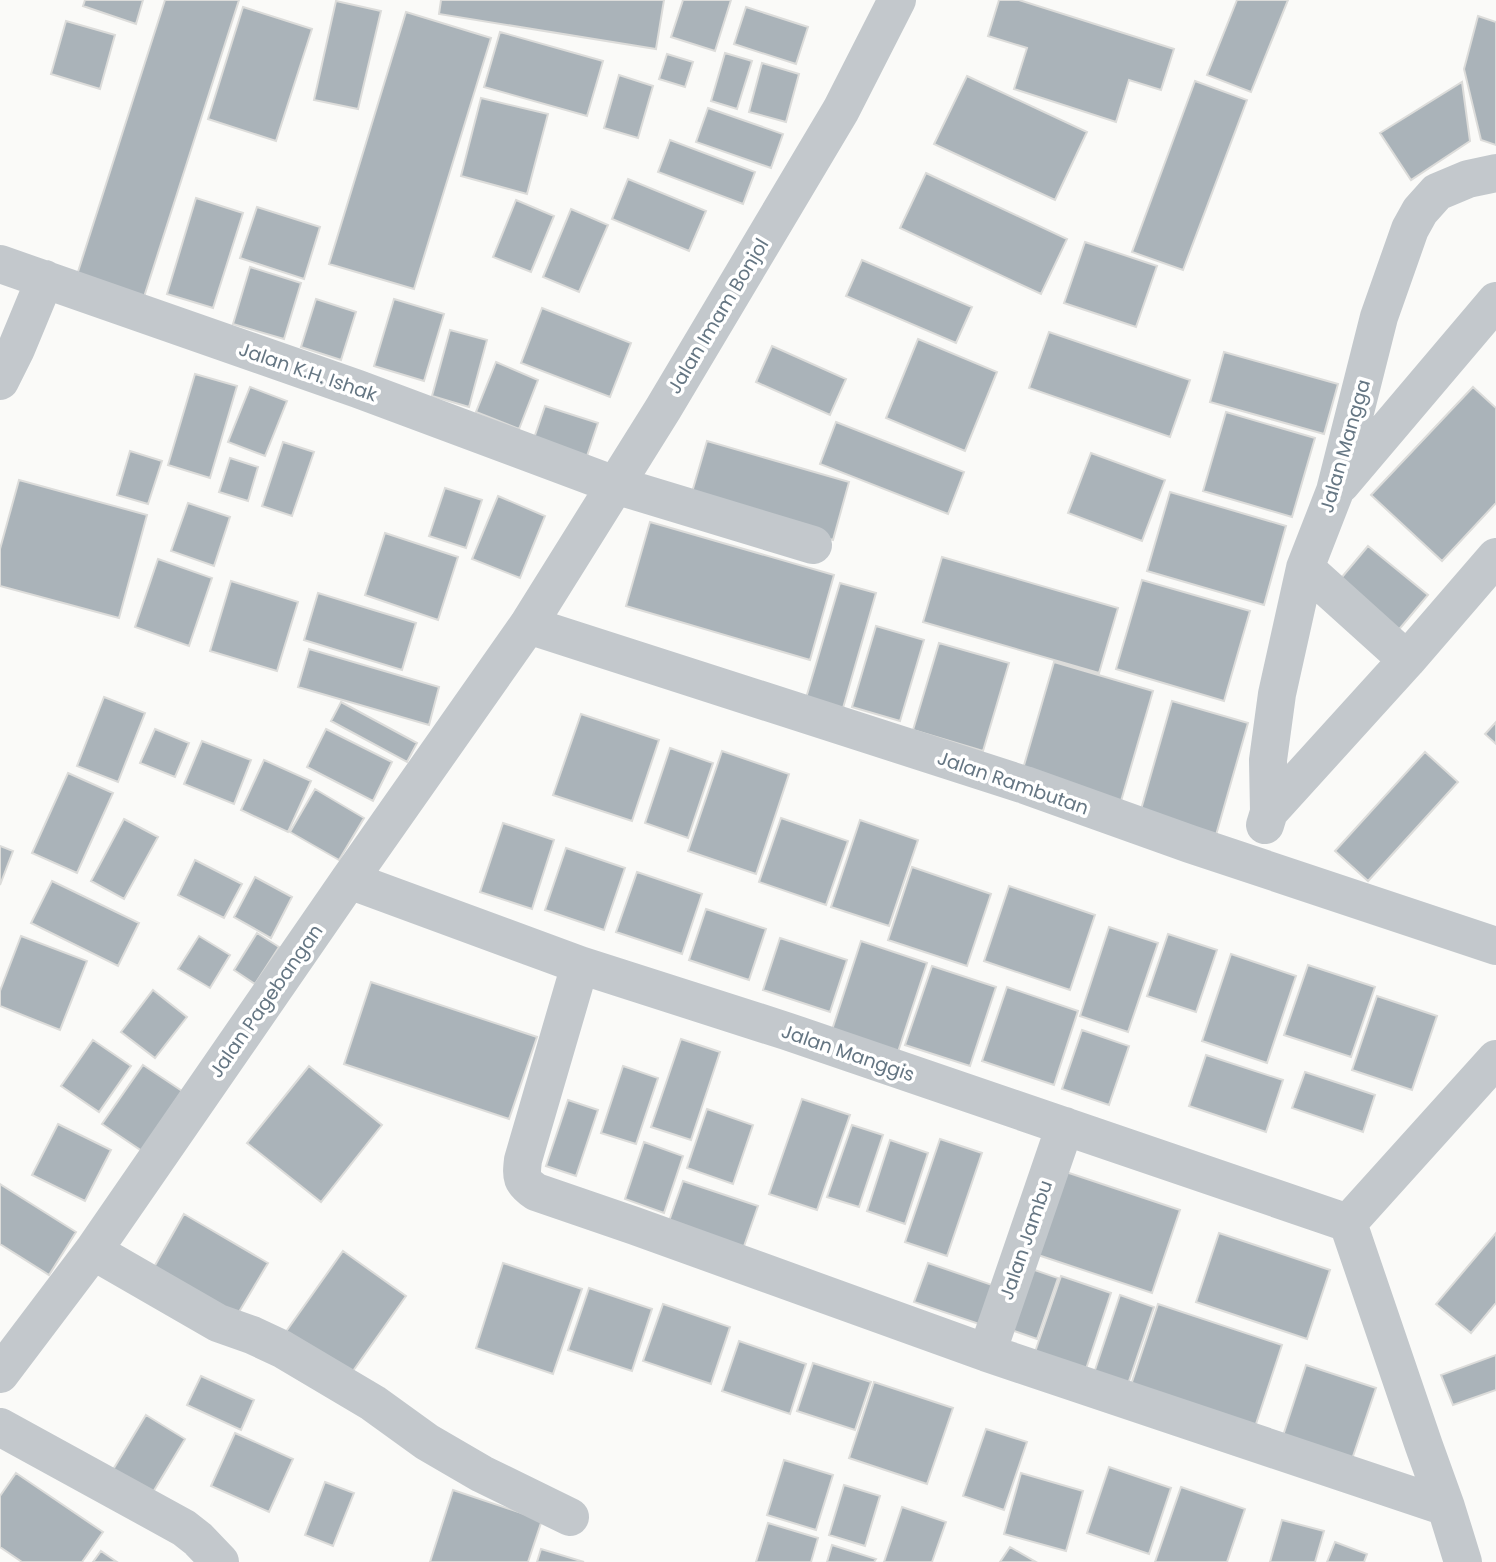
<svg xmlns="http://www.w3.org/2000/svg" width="1496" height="1562" viewBox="0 0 1496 1562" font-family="Poppins,sans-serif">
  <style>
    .building { fill: #aab3b9; stroke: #dcdcda; stroke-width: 2 }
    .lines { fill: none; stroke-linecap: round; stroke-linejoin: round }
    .minor { stroke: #c3c8cc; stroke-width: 38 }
    .labels { text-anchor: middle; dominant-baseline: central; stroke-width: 7; stroke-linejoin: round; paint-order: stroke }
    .street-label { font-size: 19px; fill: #657683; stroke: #fff }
  </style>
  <rect width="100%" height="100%" fill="#fafaf8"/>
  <path class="building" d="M 85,0 L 143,0 L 136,24 L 83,6 Z
    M 165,0 L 239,0 L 143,300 L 76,278 Z
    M 441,0 L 664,0 L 656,49 L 439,14 Z
    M 683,0 L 731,0 L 715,51 L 671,37 Z
    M 999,0 L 1019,0 L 1174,49 L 1161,90 L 1129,80 L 1116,122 L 1014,89 L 1027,48 L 988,36 Z
    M 1237,0 L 1288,0 L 1251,92 L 1207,75 Z
    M 336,1 L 381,11 L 358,109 L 314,100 Z
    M 243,7 L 312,29 L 276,141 L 208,119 Z
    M 746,7 L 808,27 L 796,64 L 734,44 Z
    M 406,12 L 491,38 L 414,289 L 329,264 Z
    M 1478,16 L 1496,22 L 1496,145 L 1481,140 L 1464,69 Z
    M 66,21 L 115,35 L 100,89 L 51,74 Z
    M 500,32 L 603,61 L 587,116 L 484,87 Z
    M 725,53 L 752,61 L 737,109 L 711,101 Z
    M 667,54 L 693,62 L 685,87 L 659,79 Z
    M 762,63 L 799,74 L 786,122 L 749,112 Z
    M 619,75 L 653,86 L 638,138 L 604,128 Z
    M 967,76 L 1087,132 L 1055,200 L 934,144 Z
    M 1195,81 L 1247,100 L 1183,270 L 1132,252 Z
    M 1462,82 L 1470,141 L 1411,180 L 1380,133 Z
    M 481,98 L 548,114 L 527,194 L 461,176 Z
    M 708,108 L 783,134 L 771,168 L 696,142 Z
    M 670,140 L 755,172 L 743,204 L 658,172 Z
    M 926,173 L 1067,239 L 1041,294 L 900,228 Z
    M 628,179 L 706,211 L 689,251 L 612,219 Z
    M 196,198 L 243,213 L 213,308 L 167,294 Z
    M 516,200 L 554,216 L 531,272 L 493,257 Z
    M 257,207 L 320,227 L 304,279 L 240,258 Z
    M 571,209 L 608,225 L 579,292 L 543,277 Z
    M 1085,242 L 1157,266 L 1136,327 L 1064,303 Z
    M 862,260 L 972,307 L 956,343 L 846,296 Z
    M 250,267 L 301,283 L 284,339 L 233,324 Z
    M 316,299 L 356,312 L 341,360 L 301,347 Z
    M 394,299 L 444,314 L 424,381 L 374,366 Z
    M 542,308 L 631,343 L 610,397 L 521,363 Z
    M 450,330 L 487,340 L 469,407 L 432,396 Z
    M 1049,332 L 1190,380 L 1170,437 L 1029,388 Z
    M 918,339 L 997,372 L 965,451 L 886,418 Z
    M 772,346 L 846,379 L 830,415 L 756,382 Z
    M 1224,352 L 1338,384 L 1324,434 L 1210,402 Z
    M 496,362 L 538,380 L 519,429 L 476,412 Z
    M 195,374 L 237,386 L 210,478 L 168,465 Z
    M 250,387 L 287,401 L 265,456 L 228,442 Z
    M 1473,387 L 1496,408 L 1496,503 L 1442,561 L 1371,495 Z
    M 545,406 L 598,423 L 583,468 L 530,450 Z
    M 1226,412 L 1315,438 L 1292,517 L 1203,491 Z
    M 836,422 L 964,472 L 948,514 L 820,464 Z
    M 707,441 L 849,482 L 833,540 L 690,499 Z
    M 283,442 L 314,452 L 292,516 L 262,506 Z
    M 130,451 L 162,461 L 148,504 L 117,495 Z
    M 1091,453 L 1165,480 L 1142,541 L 1068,513 Z
    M 230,458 L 258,467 L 248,501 L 219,492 Z
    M 19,480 L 147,515 L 119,618 L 0,586 L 0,549 Z
    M 445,488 L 482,500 L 466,548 L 429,536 Z
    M 1170,492 L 1286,526 L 1264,605 L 1147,571 Z
    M 498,496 L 545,516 L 520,578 L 472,559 Z
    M 188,503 L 230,517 L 214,566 L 171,551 Z
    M 650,522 L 834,575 L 810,660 L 626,606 Z
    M 385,533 L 458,557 L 438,620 L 365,595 Z
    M 1368,546 L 1428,595 L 1396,633 L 1337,583 Z
    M 942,557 L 1118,608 L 1099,673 L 923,622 Z
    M 158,559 L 212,578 L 189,646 L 135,627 Z
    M 1142,580 L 1250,611 L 1224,701 L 1116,669 Z
    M 231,581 L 298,602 L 277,671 L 210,651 Z
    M 840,583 L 876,593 L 843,708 L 806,698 Z
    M 318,593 L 416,623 L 402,670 L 304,640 Z
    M 876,626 L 924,640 L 900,721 L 852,707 Z
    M 939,643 L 1009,663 L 983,751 L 913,730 Z
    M 309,649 L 439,687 L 429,725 L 298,687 Z
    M 1054,662 L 1153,691 L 1119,808 L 1020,779 Z
    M 104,697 L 145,713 L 118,782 L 77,766 Z
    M 1172,701 L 1248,723 L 1216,835 L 1140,813 Z
    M 341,702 L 417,743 L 407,762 L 331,721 Z
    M 581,714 L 659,740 L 632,821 L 553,795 Z
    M 1496,722 L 1496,744 L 1485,734 Z
    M 155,729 L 189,743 L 175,777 L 140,763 Z
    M 326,729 L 392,762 L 373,801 L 307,767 Z
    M 202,741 L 251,760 L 234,804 L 184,784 Z
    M 670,748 L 713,763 L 688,838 L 645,823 Z
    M 722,751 L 789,774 L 756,874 L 688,851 Z
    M 1425,752 L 1458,782 L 1368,881 L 1335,851 Z
    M 264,760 L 311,781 L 288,832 L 241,810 Z
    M 68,773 L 113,793 L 77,873 L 32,853 Z
    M 315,789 L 364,818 L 339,860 L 290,832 Z
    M 781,818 L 848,841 L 826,905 L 759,882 Z
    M 124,819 L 158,837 L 124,899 L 91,881 Z
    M 860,820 L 918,840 L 889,926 L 831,907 Z
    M 503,823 L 554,840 L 532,909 L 480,892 Z
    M 0,846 L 13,851 L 0,885 Z
    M 566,848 L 625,868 L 604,930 L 545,910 Z
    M 195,860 L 242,884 L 224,918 L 178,895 Z
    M 912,867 L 991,894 L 967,966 L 888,940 Z
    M 637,872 L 702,894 L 682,954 L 616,932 Z
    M 255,877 L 292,897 L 271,938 L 234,917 Z
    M 52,881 L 139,923 L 118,966 L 31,923 Z
    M 1009,886 L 1095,915 L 1070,990 L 984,961 Z
    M 706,909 L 766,929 L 749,980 L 689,960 Z
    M 1109,927 L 1158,943 L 1128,1032 L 1080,1016 Z
    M 257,933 L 279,947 L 255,984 L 234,970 Z
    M 1168,934 L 1217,950 L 1196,1012 L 1147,996 Z
    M 21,936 L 87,961 L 60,1030 L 0,1006 L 0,991 Z
    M 199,936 L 230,955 L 210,988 L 178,969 Z
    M 780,938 L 847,960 L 830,1012 L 763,990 Z
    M 861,941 L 927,963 L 896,1058 L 830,1036 Z
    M 1231,954 L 1296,976 L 1267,1063 L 1202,1041 Z
    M 1308,965 L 1375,987 L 1351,1057 L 1284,1035 Z
    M 932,966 L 996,987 L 970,1066 L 905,1045 Z
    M 371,982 L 537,1037 L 509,1119 L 344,1064 Z
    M 1007,987 L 1078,1011 L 1054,1085 L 982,1061 Z
    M 153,990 L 187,1017 L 155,1058 L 121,1032 Z
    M 1377,996 L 1437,1016 L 1412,1090 L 1352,1070 Z
    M 1082,1030 L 1129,1046 L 1109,1105 L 1062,1089 Z
    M 681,1039 L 720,1052 L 691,1140 L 651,1127 Z
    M 93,1040 L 131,1066 L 99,1112 L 61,1086 Z
    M 1206,1055 L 1283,1080 L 1266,1132 L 1189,1106 Z
    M 143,1065 L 182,1091 L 142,1151 L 102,1124 Z
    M 309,1066 L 382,1125 L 321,1202 L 247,1143 Z
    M 623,1066 L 658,1078 L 636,1144 L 601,1133 Z
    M 1305,1072 L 1375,1095 L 1363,1132 L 1292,1108 Z
    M 802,1099 L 850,1115 L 817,1210 L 769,1194 Z
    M 568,1100 L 598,1110 L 576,1176 L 546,1166 Z
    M 707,1109 L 753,1125 L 733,1184 L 687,1168 Z
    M 58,1124 L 111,1150 L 85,1201 L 32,1175 Z
    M 852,1125 L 883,1135 L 859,1207 L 827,1197 Z
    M 940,1139 L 982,1153 L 947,1256 L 905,1242 Z
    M 890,1140 L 928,1153 L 905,1224 L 867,1211 Z
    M 644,1142 L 683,1156 L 664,1213 L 625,1199 Z
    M 1063,1171 L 1180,1210 L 1152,1293 L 1035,1254 Z
    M 683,1181 L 758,1206 L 743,1249 L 668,1224 Z
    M 0,1184 L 76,1232 L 49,1275 L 0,1244 Z
    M 184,1214 L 268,1263 L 236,1317 L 153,1269 Z
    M 1219,1233 L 1330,1270 L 1307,1339 L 1196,1302 Z
    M 1496,1233 L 1496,1303 L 1471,1333 L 1436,1304 Z
    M 343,1251 L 406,1296 L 348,1378 L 285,1333 Z
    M 503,1263 L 582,1289 L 553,1374 L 476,1348 Z
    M 928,1263 L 998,1287 L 985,1326 L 914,1302 Z
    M 1020,1265 L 1058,1278 L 1037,1339 L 1000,1326 Z
    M 1061,1276 L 1111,1293 L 1085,1372 L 1034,1355 Z
    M 589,1288 L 652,1309 L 632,1371 L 568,1350 Z
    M 1120,1295 L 1154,1307 L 1128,1384 L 1094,1373 Z
    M 663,1304 L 730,1327 L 711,1384 L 643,1361 Z
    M 1158,1304 L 1282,1345 L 1251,1439 L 1127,1397 Z
    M 739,1341 L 806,1364 L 790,1414 L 722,1391 Z
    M 1496,1355 L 1496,1390 L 1453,1405 L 1441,1375 Z
    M 813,1363 L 871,1382 L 855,1430 L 797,1411 Z
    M 1306,1365 L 1376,1388 L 1348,1471 L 1279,1448 Z
    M 201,1376 L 254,1400 L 241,1430 L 187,1405 Z
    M 874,1382 L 953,1408 L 927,1484 L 849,1458 Z
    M 146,1415 L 185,1439 L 150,1497 L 111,1473 Z
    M 986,1429 L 1027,1442 L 1004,1510 L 963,1496 Z
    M 235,1433 L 293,1459 L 269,1512 L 211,1486 Z
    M 784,1460 L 833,1475 L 816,1530 L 767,1515 Z
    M 1109,1467 L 1171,1488 L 1149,1554 L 1087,1533 Z
    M 16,1473 L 103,1532 L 82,1562 L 22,1562 L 0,1547 L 0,1496 Z
    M 1021,1473 L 1083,1491 L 1066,1551 L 1004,1534 Z
    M 325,1482 L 354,1493 L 333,1546 L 305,1535 Z
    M 844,1485 L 880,1496 L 865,1546 L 829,1535 Z
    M 1181,1487 L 1245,1509 L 1227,1562 L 1155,1562 Z
    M 453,1490 L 542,1520 L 528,1562 L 430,1562 Z
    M 902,1507 L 946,1522 L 932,1562 L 884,1562 Z
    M 1282,1520 L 1324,1531 L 1315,1562 L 1270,1562 Z
    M 768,1523 L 818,1538 L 811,1562 L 756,1562 Z
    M 1335,1542 L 1367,1554 L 1364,1562 L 1327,1562 Z
    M 832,1545 L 876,1559 L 874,1562 L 827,1562 Z
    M 1010,1547 L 1036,1562 L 1000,1562 Z
    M 541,1549 L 584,1562 L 537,1562 Z
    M 101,1551 L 117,1562 L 93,1562 Z"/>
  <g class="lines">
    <path class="minor" d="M 0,264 L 358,389 L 615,485 L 813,545
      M 0,381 L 16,349 L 45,279
      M 1341,484 L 1496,301
      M 1305,568 L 1407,660
      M 528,625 L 1025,785 L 1190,844 L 1496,946
      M 1269,812 L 1268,760 L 1277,694 L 1305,568 L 1335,491 L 1379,317 L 1410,229 L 1420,211 L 1437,192 L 1468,179 L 1496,173
      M 1265,825 L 1269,812 L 1407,660 L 1496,557
      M 349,880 L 580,965 L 786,1031 L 1348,1223
      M 580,965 L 523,1160 C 521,1177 521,1182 536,1192 L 635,1226 L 987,1353 L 1446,1507
      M 1348,1223 L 1424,1446 L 1446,1507 L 1463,1562
      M 1348,1223 L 1496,1059
      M 93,1251 L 218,1323 L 252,1335 L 282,1349 L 373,1403 L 427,1442 L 482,1474 L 570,1517
      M 987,1353 L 1065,1126
      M 0,1374 L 93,1251 L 349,880 L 528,625 L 663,409 L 841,110 L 897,0
      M 0,1427 L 184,1528 L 198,1539 L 220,1562"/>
  </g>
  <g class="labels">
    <g class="street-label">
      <text transform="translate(718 316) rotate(-59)">Jalan Imam Bonjol</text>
      <text transform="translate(308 372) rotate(19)">Jalan K.H. Ishak</text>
      <text transform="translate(1345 446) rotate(-74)">Jalan Mangga</text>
      <text transform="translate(1013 783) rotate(19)">Jalan Rambutan</text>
      <text transform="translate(266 1001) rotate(-55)">Jalan Pagebangan</text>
      <text transform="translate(848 1053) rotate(19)">Jalan Manggis</text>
      <text transform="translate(1026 1240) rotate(-71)">Jalan Jambu</text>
    </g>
  </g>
</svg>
